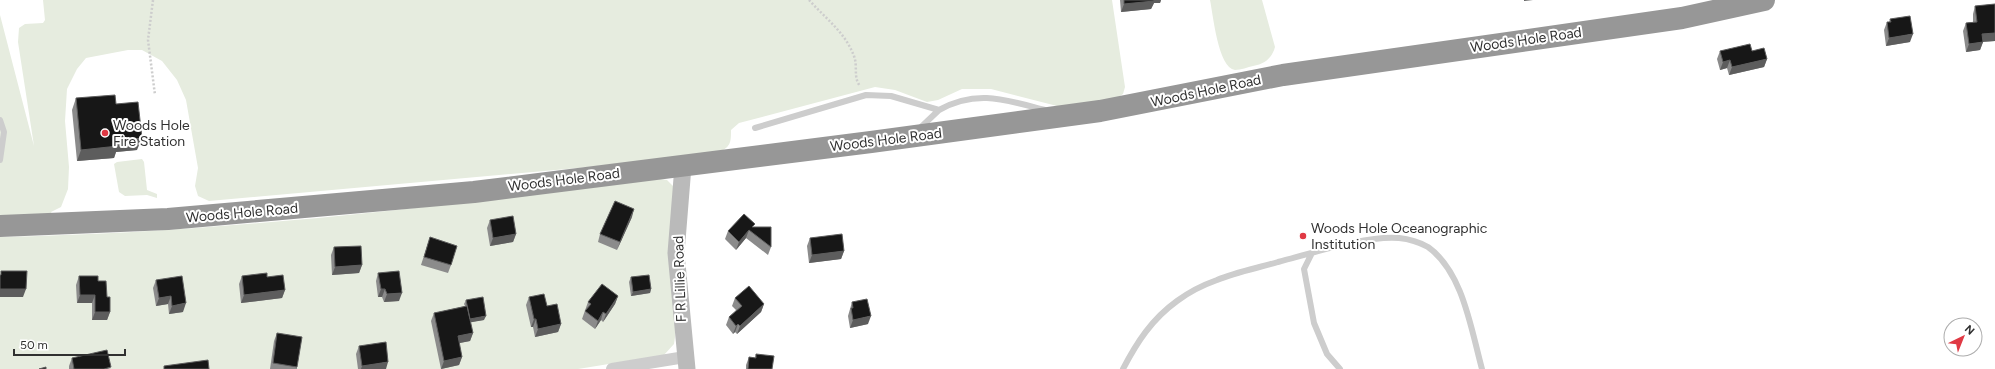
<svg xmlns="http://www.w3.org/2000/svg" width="1995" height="369" viewBox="0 0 1995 369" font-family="Figtree,sans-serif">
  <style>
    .green { fill: #e6ecdf }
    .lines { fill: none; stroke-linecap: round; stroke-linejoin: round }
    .path { stroke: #cdcdcd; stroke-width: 2.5; stroke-dasharray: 2 2; stroke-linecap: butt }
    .lane { stroke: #cdcdcd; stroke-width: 6 }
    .street { stroke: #cdcdcd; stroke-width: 12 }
    .secondary { stroke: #bababa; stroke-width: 17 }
    .highway { stroke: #979797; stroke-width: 22 }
    .wall { fill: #8b8b8b }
    .shaded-wall { fill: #5d5d5d }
    .building { fill: #171717; stroke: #5d5d5d }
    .poi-dot { fill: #e03944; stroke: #fff; stroke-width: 1.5 }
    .labels { text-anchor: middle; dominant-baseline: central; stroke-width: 4; stroke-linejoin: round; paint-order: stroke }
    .street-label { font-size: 14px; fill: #303030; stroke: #fff }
    .poi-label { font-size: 14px; fill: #303030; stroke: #fff; text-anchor: start }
  </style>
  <rect width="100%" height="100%" fill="#fff"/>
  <path class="green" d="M 43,0 L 1112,0 L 1125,87 L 1123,94 L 1117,98 L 1061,107 L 991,89 L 962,89 L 938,100 L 927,102 L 895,90 L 875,87 L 739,123 L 731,130 C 731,142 731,146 720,152 L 589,167 L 209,201 L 198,196 L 195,186 L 198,168 L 186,100 L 177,80 L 162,61 L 142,50 L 128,50 L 86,58 L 77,69 L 67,89 L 65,121 L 69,167 L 68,189 L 61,207 L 51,212 L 52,214 L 0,217 L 0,15 L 34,146 L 18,42 L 19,28 L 25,24 L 43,23 L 45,20 Z
    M 1210,0 L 1262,0 L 1275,47 C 1272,58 1265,64 1253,66 C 1248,67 1241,70 1235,70 C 1218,68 1213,14 1210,0 Z
    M 142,159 L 144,162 L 147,190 L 157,194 L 157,198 L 147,195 L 125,196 L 119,192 L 114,164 L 117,162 Z
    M 660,179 L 667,180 L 674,187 L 675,337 L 674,344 L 664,355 L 578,369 L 0,369 L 0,237 C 221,233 440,206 660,179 Z"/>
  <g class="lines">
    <path class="path" d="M 153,0 L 148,40 L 155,95
      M 809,0 C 825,18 845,32 854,56 C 858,67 853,77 860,86"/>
    <path class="lane" d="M 0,120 L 4,132 L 0,160
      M 755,128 L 866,95 L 891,96 L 939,110 C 977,89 1006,100 1045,110
      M 920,128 L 939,110
      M 1312,253 L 1304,269 L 1314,323 L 1327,354 L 1340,369
      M 1123,369 C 1137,342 1152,319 1177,301 C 1189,292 1203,285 1217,280 C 1236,272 1258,268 1278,262 C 1310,254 1367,235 1399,238 C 1409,239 1419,242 1428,247 C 1463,272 1471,329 1482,369"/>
    <path class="street" d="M 612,369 L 685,357"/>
    <path class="secondary" d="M 683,166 L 676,253 L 687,369"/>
    <path class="highway" d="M 0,226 L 168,219 L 474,192 L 871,142 L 1100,111 L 1283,75 L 1682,18 L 1764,0"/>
  </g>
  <path class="wall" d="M 1120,0 L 1161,0 L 1160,3 L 1154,3 L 1151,9 L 1121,12 Z
    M 1995,4 L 1995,41 L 1983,42 L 1980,50 L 1966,52 L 1963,31 L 1966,23 L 1973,22 L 1973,14 L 1975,6 Z
    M 1890,19 L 1910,42 L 1886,46 L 1884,30 L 1887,22 L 1889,22 Z
    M 1720,51 L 1752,51 L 1767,59 L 1764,67 L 1729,75 L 1727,68 L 1720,70 L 1717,59 Z
    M 76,98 L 116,104 L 137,150 L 116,152 L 114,158 L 77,161 L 72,110 Z
    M 632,217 L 617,250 L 598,242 L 600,234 Z
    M 490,220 L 516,234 L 513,242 L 490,246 L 487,228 Z
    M 754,227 L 771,247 L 768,255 L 746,238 L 736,250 L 725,239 L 728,231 Z
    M 430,237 L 451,265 L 448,273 L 421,265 Z
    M 810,238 L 844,251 L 841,259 L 809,263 L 807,246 Z
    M 334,247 L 362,265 L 359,273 L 332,275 L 331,255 Z
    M 378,273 L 399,301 L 384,302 L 382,297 L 378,297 L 376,281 Z
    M 79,276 L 98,281 L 107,297 L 110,312 L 107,320 L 92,320 L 92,303 L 77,303 L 76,285 Z
    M 242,276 L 267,277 L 285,290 L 282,298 L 241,303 L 239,284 Z
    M 631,277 L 651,289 L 650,293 L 631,296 L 629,282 Z
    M 156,280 L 183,312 L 169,314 L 168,304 L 156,306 L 153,288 Z
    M 618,296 L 615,304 L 603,322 L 601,320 L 595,329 L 582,319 L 588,302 Z
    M 529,297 L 547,306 L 561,324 L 558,332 L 535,337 L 533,327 L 531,327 L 526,305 Z
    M 735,298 L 764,304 L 761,312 L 737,334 L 735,332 L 733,334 L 726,325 L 729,317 L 736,310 L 732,306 Z
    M 466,300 L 484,320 L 470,322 L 473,333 L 470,341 L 459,343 L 462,357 L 459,365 L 441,369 L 431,321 L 434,313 L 465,306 L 464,304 Z
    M 852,302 L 868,324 L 850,328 L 848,316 Z
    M 277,333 L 297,367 L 297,369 L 270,369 L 274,341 Z
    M 359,346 L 386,369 L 358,369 L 356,354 Z
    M 756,354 L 772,369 L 746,369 L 746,365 L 749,357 L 755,358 Z
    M 72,358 L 111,369 L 69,369 L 69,366 Z"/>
  <path class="shaded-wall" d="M 1152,0 L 1161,0 L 1160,3 L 1154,3 L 1151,9 L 1121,12 L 1124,4 Z
    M 1524,0 L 1533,0 L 1524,1 Z
    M 1995,33 L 1995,41 L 1979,42 L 1982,34 Z
    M 1913,34 L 1910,42 L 1886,46 L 1889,38 Z
    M 1983,42 L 1980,50 L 1966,52 L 1969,44 Z
    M 1767,59 L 1764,67 L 1729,75 L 1732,67 Z
    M 1730,60 L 1727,68 L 1720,70 L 1723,62 Z
    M 142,138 L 137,150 L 116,152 L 114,158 L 77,161 L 81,150 L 118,141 Z
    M 634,209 L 632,217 L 617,250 L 620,242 Z
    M 749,230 L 746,238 L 736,250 L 739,242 Z
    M 516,234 L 513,242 L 490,246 L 493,238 Z
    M 844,251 L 841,259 L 809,263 L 812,255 Z
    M 362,265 L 359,273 L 332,275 L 335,267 Z
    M 0,289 L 26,289 L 23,297 L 0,297 Z
    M 381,289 L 385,289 L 382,297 L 378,297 Z
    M 651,289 L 650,293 L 631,296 L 633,292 Z
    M 285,290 L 282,298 L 241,303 L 244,295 Z
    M 402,293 L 399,301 L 384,302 L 387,294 Z
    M 80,295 L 95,295 L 92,303 L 77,303 Z
    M 171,296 L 168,304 L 156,306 L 159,298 Z
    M 618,296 L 615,304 L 603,322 L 606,314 Z
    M 186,303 L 183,312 L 169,314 L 172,306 Z
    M 764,304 L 761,312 L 737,334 L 740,326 Z
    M 95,312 L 110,312 L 107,320 L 92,320 Z
    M 603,312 L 601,320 L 595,329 L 598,321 Z
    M 486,316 L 484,320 L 467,323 L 469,319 Z
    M 871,316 L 868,324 L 850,328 L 853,320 Z
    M 534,319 L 536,319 L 533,327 L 531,327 Z
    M 561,324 L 558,332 L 535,337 L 538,329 Z
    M 738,324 L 735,332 L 733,334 L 736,326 Z
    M 473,333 L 470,341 L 455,344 L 458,336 Z
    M 462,357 L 459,365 L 441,369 L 444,361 Z
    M 388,362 L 386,369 L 361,369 L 362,366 Z"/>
  <path class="building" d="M 1124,0 L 1154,0 L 1154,1 L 1124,4 Z
    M 1995,4 L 1995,33 L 1982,34 L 1983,42 L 1969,44 L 1966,23 L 1977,22 L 1975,6 Z
    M 1910,16 L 1913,34 L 1889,38 L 1887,22 L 1891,22 L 1890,19 Z
    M 1750,44 L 1752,51 L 1764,48 L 1767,59 L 1732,67 L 1730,60 L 1723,62 L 1720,51 Z
    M 115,95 L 116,104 L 138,102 L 142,138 L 118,141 L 118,146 L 81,150 L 76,98 Z
    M 615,201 L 634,209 L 620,242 L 600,234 Z
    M 744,214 L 755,224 L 752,227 L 771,227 L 771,247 L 749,230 L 739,242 L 728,231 Z
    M 513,216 L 516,234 L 493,238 L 490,220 Z
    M 842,234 L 844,251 L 812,255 L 810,238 Z
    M 430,237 L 457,246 L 451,265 L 424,257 Z
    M 361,246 L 362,265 L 335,267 L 334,247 Z
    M 1,271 L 27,271 L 26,289 L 0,289 L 0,275 L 1,275 Z
    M 399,271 L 402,293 L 387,294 L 385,289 L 381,289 L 378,273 Z
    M 267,273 L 267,277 L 283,275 L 285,290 L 244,295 L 242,276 Z
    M 649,275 L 651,289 L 633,292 L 631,277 Z
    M 79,276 L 98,276 L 98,281 L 106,281 L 107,297 L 110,297 L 110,312 L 95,312 L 95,295 L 80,295 Z
    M 182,276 L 186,303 L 172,306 L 171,296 L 159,298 L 156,280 Z
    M 602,284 L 618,296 L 606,314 L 603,312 L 598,321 L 585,311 L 591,304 L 588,302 Z
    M 749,286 L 764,304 L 740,326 L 738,324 L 736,326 L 729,317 L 742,306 L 735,298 Z
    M 544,294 L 547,306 L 557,304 L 561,324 L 538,329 L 536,319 L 534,319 L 529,297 Z
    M 483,297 L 486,316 L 470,319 L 466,300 Z
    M 867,299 L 871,316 L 853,320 L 851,308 L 853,308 L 852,302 Z
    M 467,306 L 473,333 L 458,336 L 462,357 L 444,361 L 434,313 Z
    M 277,333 L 302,337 L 297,367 L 273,363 Z
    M 386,342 L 388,362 L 362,366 L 359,346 Z
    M 107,350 L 111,367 L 104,369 L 74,369 L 72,358 Z
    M 756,354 L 774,356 L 772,369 L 748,369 L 749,357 L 756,358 Z
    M 208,360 L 209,369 L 164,369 L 164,366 Z
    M 46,367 L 46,369 L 39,369 Z"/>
  <g class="poi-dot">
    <circle cx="105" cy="133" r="4"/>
    <circle cx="1303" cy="236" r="4"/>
  </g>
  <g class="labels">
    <g class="street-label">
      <text transform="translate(1526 40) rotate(-8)">Woods Hole Road</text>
      <text transform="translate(1206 91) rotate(-12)">Woods Hole Road</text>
      <text transform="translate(886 140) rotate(-7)">Woods Hole Road</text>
      <text transform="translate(564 180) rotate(-7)">Woods Hole Road</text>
      <text transform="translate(242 213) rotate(-5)">Woods Hole Road</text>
      <text transform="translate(680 279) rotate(-92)">F R Lillie Road</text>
    </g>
    <g class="poi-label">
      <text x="113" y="125">Woods Hole<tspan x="113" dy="16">Fire Station</tspan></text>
      <text x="1311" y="228">Woods Hole Oceanographic<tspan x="1311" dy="16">Institution</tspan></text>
    </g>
  </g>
  <g transform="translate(1963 337) rotate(43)"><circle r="19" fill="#ffffff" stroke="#acacac"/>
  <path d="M0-3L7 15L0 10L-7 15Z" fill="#e03944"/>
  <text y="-6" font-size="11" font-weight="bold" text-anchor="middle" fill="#303030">N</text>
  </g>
  <path d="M14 349v6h111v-6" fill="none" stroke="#303030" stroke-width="2"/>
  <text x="20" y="349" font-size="12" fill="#303030" stroke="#ffffff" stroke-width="3" paint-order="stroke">50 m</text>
</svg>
